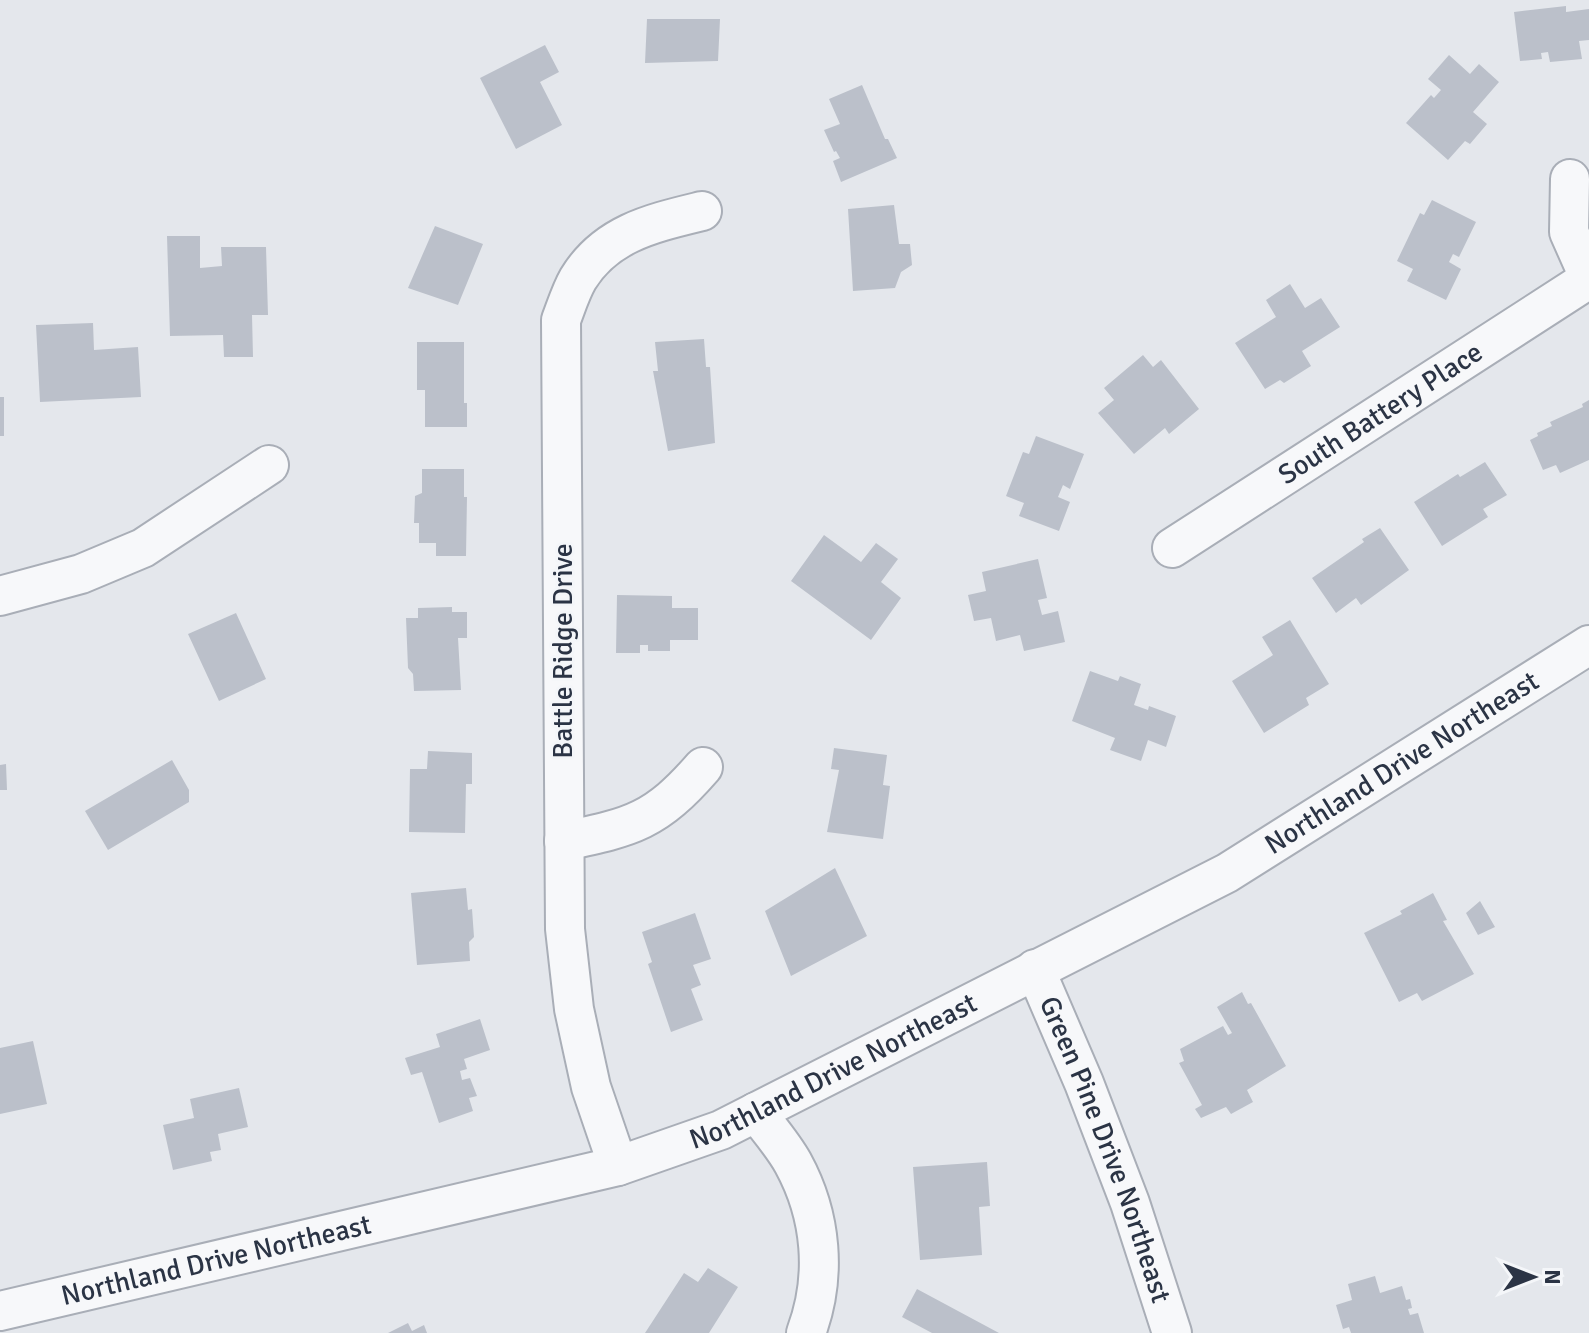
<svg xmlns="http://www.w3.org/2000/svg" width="1589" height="1333" viewBox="0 0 1589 1333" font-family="Signika,sans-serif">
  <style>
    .building { fill: #bbc0ca }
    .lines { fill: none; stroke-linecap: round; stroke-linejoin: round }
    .minor-casing { stroke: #a9aeb7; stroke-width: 42 }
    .minor { stroke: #f7f8fa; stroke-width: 38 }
    .labels { text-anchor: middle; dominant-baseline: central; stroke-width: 6; stroke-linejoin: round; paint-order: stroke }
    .street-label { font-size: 28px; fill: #2b3445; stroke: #f4f6f9 }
  </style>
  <rect width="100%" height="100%" fill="#e4e7ec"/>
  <path class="building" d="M 1566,6 L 1566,12 L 1589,9 L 1589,40 L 1579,41 L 1582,59 L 1550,62 L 1548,52 L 1541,53 L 1542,59 L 1520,61 L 1514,12 Z
    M 647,19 L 720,19 L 718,61 L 645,63 Z
    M 545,45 L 559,72 L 540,82 L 562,125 L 516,149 L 480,78 Z
    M 1449,55 L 1470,74 L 1479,64 L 1499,82 L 1473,112 L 1487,124 L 1470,144 L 1465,141 L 1448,160 L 1406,123 L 1431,95 L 1434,98 L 1441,90 L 1428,79 Z
    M 862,85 L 885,139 L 888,139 L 897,158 L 841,182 L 833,161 L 840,158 L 836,151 L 834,152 L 824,130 L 840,124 L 829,99 Z
    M 1432,200 L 1476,222 L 1459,257 L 1453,254 L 1449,262 L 1461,269 L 1446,300 L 1407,281 L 1413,269 L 1397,261 L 1420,213 L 1424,215 Z
    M 894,205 L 899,244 L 910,244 L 912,265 L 901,272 L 895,288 L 853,291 L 848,209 Z
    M 435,226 L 483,244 L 458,305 L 408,288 Z
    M 167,236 L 200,236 L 200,268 L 222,266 L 221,247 L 266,247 L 268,315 L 252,315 L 253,357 L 224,357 L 223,335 L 170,336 Z
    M 1290,284 L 1305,308 L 1321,298 L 1340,327 L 1302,351 L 1311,366 L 1284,383 L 1280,380 L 1265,389 L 1235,343 L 1276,317 L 1266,300 Z
    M 93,323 L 94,350 L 138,347 L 141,397 L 40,402 L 36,325 Z
    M 704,339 L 706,367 L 710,367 L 715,443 L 668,451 L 653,371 L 658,371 L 655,342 Z
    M 417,342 L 464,342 L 464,403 L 467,403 L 467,427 L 425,427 L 425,390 L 417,390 Z
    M 1143,355 L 1153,367 L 1161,360 L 1199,409 L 1169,434 L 1165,428 L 1134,454 L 1098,413 L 1114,400 L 1104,388 Z
    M 0,397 L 4,397 L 4,436 L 0,436 Z
    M 1589,400 L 1589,460 L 1560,473 L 1556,465 L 1543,470 L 1530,440 L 1538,436 L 1537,433 L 1552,426 L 1550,422 L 1583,407 L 1582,404 Z
    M 1036,436 L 1084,454 L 1070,489 L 1063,485 L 1058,497 L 1070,502 L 1059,531 L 1019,516 L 1024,503 L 1006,496 L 1023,452 L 1029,454 Z
    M 1485,462 L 1507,495 L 1483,509 L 1488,517 L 1442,546 L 1414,502 L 1458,474 L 1460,477 Z
    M 422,469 L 464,469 L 464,497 L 467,497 L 466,556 L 436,556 L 436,543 L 419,543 L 419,523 L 414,523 L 415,496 L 422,493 Z
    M 1380,528 L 1409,570 L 1361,605 L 1356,598 L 1336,613 L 1312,578 L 1364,542 L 1362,539 Z
    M 824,535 L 861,562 L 876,543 L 898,559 L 881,582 L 901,598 L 871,640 L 791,581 Z
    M 1038,559 L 1047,598 L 1038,600 L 1042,615 L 1058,611 L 1065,642 L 1024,651 L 1020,635 L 996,641 L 991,618 L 974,621 L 968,595 L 986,591 L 982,572 Z
    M 617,595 L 672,596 L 672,608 L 698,608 L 698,640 L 670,640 L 670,651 L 648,651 L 648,645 L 640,645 L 640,653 L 616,653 Z
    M 452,607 L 452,612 L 467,612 L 467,638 L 458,638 L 461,690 L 414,691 L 413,674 L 408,668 L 406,618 L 418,618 L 418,608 Z
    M 236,613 L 266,679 L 219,701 L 188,634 Z
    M 1290,620 L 1329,684 L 1306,698 L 1309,705 L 1264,733 L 1232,681 L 1273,655 L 1262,637 Z
    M 1090,671 L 1118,681 L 1120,676 L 1141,684 L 1134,705 L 1148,710 L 1149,706 L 1176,716 L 1166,747 L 1148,740 L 1141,761 L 1110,750 L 1115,738 L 1072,721 Z
    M 834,748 L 887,755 L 883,785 L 890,786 L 883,839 L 827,832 L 839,770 L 831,769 Z
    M 428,751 L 472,753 L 472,784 L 466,784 L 465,833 L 409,832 L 410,769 L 427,769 Z
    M 172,760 L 189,790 L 189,802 L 108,850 L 85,811 Z
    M 6,764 L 7,790 L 0,790 L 0,765 Z
    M 835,868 L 867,936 L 791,976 L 765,911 Z
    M 466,888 L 468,910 L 472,909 L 474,937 L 469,942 L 470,961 L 417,965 L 411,893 Z
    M 1433,893 L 1447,920 L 1443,921 L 1474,974 L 1422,1001 L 1417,993 L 1399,1002 L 1364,933 L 1402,914 L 1400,911 Z
    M 1480,901 L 1495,927 L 1478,935 L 1466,913 Z
    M 695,913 L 711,959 L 693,965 L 701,985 L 691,989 L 703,1020 L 671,1032 L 648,964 L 652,962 L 642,932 Z
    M 1242,992 L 1248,1004 L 1251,1003 L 1286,1066 L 1247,1090 L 1253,1102 L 1231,1114 L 1226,1107 L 1201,1118 L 1195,1109 L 1202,1105 L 1179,1063 L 1184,1061 L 1180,1049 L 1223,1026 L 1228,1035 L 1232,1033 L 1217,1007 Z
    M 480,1019 L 490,1050 L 464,1059 L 467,1069 L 460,1071 L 462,1080 L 470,1078 L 477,1096 L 469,1098 L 473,1111 L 439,1123 L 422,1072 L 411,1075 L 405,1058 L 440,1047 L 436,1034 Z
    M 33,1041 L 47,1104 L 0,1114 L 0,1048 Z
    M 239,1088 L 248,1127 L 218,1134 L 221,1150 L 210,1152 L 212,1161 L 173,1170 L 163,1125 L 194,1118 L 190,1099 Z
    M 987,1162 L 990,1206 L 979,1207 L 982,1255 L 920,1260 L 913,1167 Z
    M 708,1268 L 738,1287 L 709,1333 L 645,1333 L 684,1273 L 698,1282 Z
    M 1375,1276 L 1380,1293 L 1402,1286 L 1406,1300 L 1410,1299 L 1412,1308 L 1408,1309 L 1410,1315 L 1418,1313 L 1424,1333 L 1351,1333 L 1349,1327 L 1343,1329 L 1336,1305 L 1352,1300 L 1348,1284 Z
    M 917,1289 L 999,1333 L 932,1333 L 902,1317 Z
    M 408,1323 L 412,1331 L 424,1325 L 427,1333 L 388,1333 Z"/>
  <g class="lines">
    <defs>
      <g id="minor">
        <path d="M 1570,179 L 1569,232 L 1589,277"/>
        <path id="s1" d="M 1172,548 L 1589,279"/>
        <path d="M 0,596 L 81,574 L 143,548 L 269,465"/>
        <path d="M 564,841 C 633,827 656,821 703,767"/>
        <path id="s2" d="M 1035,969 L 1084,1083 L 1130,1203 L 1172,1333"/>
        <path d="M 756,1112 C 768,1128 783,1145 793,1163 C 822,1216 827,1277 806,1333"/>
        <path d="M 618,1166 L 591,1087 L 574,1009 L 565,929 L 561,320 C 566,307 571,291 578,279 C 606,233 653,223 702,211"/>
        <path id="s3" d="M 0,1311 L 618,1166 L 721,1130 L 1227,873 L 1589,645"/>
      </g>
    </defs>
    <use href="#minor" class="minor-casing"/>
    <use href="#minor" class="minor"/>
  </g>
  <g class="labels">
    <g class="street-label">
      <text stroke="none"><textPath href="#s1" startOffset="248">South Battery Place</textPath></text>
      <text transform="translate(563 651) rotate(-90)">Battle Ridge Drive</text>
      <text stroke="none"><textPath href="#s3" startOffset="1518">Northland Drive Northeast</textPath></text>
      <text stroke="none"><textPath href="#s3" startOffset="870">Northland Drive Northeast</textPath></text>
      <text stroke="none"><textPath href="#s2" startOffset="194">Green Pine Drive Northeast</textPath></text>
      <text stroke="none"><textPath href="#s3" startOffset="222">Northland Drive Northeast</textPath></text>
    </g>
  </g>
  <g transform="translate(1533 1277) rotate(90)" stroke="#f4f6f9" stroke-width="6" paint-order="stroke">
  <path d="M0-6L14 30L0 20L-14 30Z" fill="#2b3445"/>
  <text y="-12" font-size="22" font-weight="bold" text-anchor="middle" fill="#2b3445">N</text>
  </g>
</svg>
